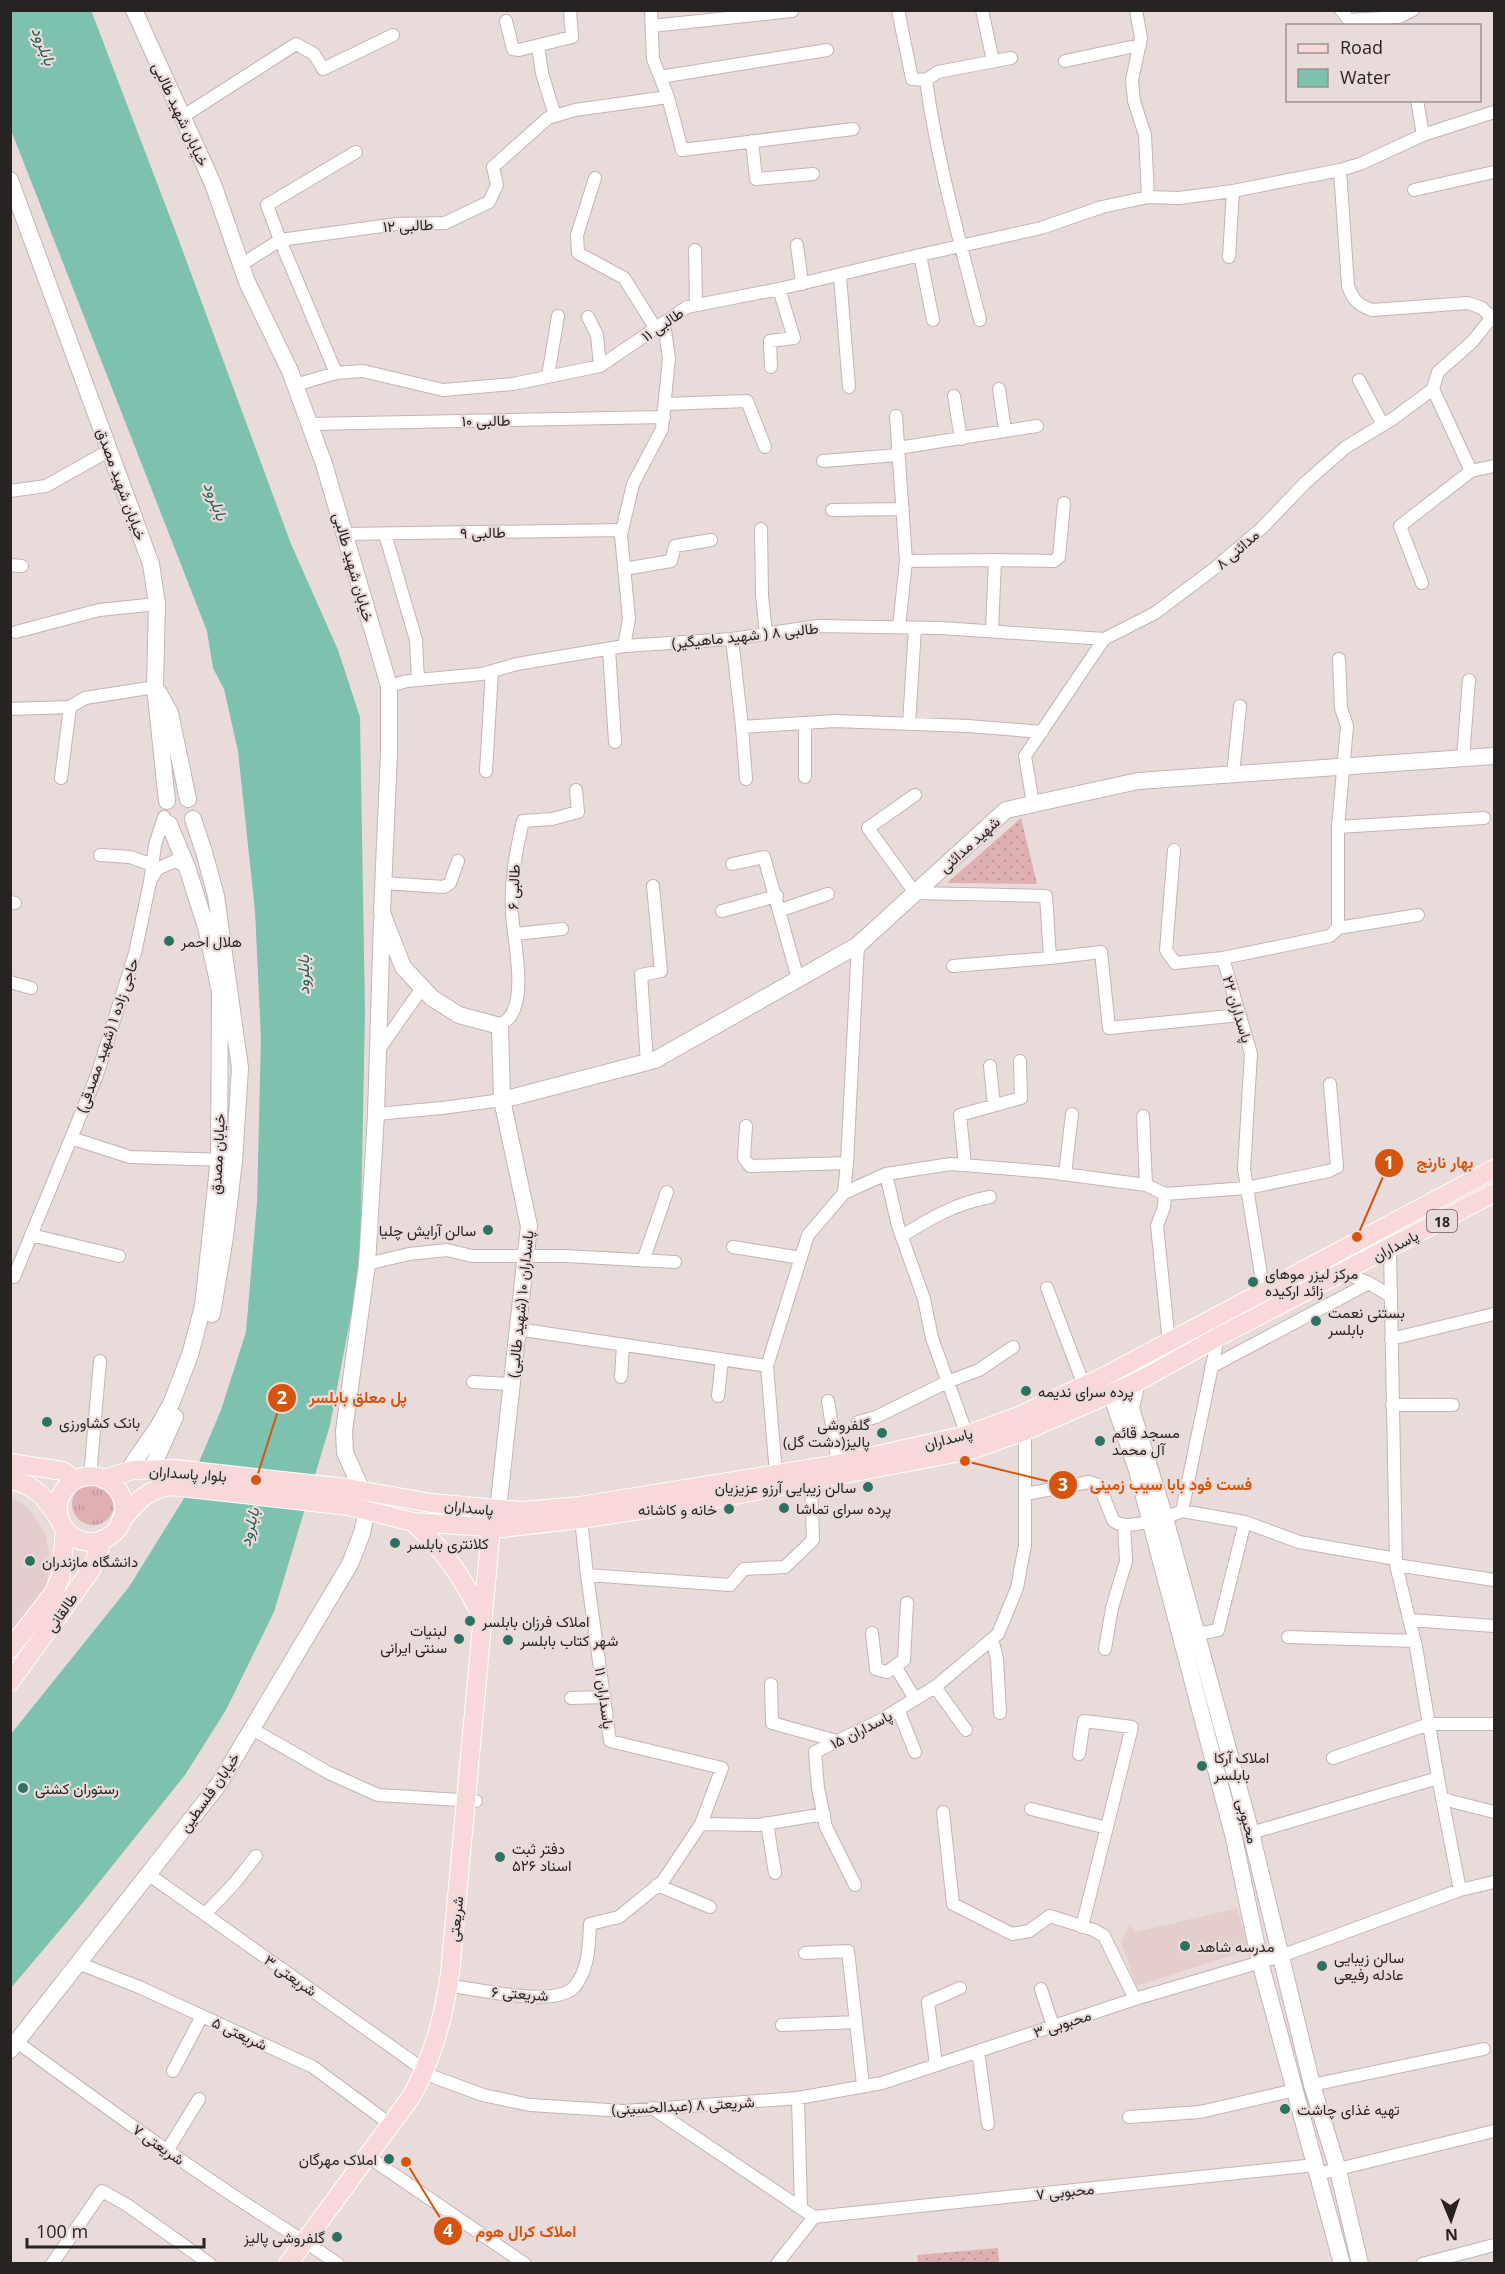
<svg xmlns="http://www.w3.org/2000/svg" width="1505" height="2274" viewBox="0 0 1505 2274" font-family="'Open Sans',Vazirmatn,sans-serif">
  <style>
    .built { fill: #e4cdcd }
    .grass { fill: url(#grass-tufts) }
    .park { fill: url(#park-dots) }
    .water { fill: #7dc1ae }
    .lines { fill: none; stroke-linecap: round; stroke-linejoin: round }
    .street-casing { stroke: #c2b4b4; stroke-width: 14 }
    .secondary-casing { stroke: #c2b4b4; stroke-width: 18 }
    .primary-casing { stroke: #fff; stroke-width: 20 }
    .street { stroke: #fff; stroke-width: 12 }
    .secondary { stroke: #fff; stroke-width: 16 }
    .primary { stroke: #f8d8d9; stroke-width: 18 }
    .poi-dot { fill: #2f7161; stroke: #eadbdb; stroke-width: 2 }
    .labels { text-anchor: middle; dominant-baseline: central; stroke-width: 4.5; stroke-linejoin: round; paint-order: stroke }
    .shield { fill: #eadbdb; stroke: #625a5a; stroke-width: 1.5 }
    .shield-label { font-size: 14px; font-weight: bold; fill: #282323 }
    .street-label { font-size: 15px; fill: #282323; stroke: #eadbdb }
    .poi-label { font-size: 15px; fill: #282323; stroke: #eadbdb; text-anchor: start }
    .water-label { font-size: 16px; font-style: italic; fill: #265d4f; stroke: #eadbdb }
    .leader { fill: none; stroke: #d5540e; stroke-width: 2 }
    .callout-dot { fill: #d5540e; stroke: #eadbdb; stroke-width: 2 }
    .mark-label { font-size: 18px; text-anchor: middle; font-weight: bold; fill: #fff }
    .callout-label { font-size: 16px; text-anchor: middle; font-weight: bold; fill: #d5540e; stroke: #eadbdb; stroke-width: 4.5; stroke-linejoin: round; paint-order: stroke }
  </style>
  <defs>
    <pattern id="grass-tufts" width="24" height="20" patternUnits="userSpaceOnUse" patternTransform="scale(1.5)"><rect width="24" height="20" fill="#deb0b2"/><path d="M3 7l-1-3M5 7V3M7 7l1-3M15 17l-1-3M17 17v-4M19 17l1-3" fill="none" stroke="#be9799"/></pattern>
    <pattern id="park-dots" width="8" height="8" patternUnits="userSpaceOnUse" patternTransform="scale(1.5)"><rect width="8" height="8" fill="#deb0b2"/><path d="M2 2h.1M6 6h.1" fill="none" stroke="#be9799" stroke-width="1.8" stroke-linecap="round"/></pattern>
  </defs>
  <rect width="100%" height="100%" fill="#eadbdb"/>
  <path class="built" d="M 11,1497 L 22,1503 L 34,1515 L 45,1533 L 49,1553 L 47,1587 L 11,1635 Z
    M 1237,1908 L 1249,1950 L 1136,1986 L 1121,1941 L 1130,1924 L 1136,1932 Z"/>
  <path class="grass" d="M72 1504a21 21 0 1 1 42 0a21 21 0 1 1-42 0Z"/>
  <path class="park" d="M 1021,818 L 1037,884 L 947,883 Z
    M 998,2248 L 999,2263 L 918,2263 L 917,2255 Z"/>
  <path class="water" d="M 91,10 L 178,238 L 291,544 L 338,650 L 360,717 L 365,1013 L 360,1268 L 330,1425 L 274,1612 L 226,1710 L 185,1775 L 81,1905 L 11,1988 L 11,1734 L 129,1587 L 183,1500 L 221,1410 L 246,1332 L 257,1202 L 261,1038 L 255,911 L 238,751 L 224,689 L 213,668 L 207,631 L 11,130 L 11,11 Z"/>
  <g class="lines">
    <defs>
      <path id="street" d="M 651,10 L 653,59 L 668,97 L 682,150 L 853,129
        M 898,10 L 912,79 L 926,80
        M 982,10 L 993,61
        M 1136,10 L 1141,38 L 1132,80 L 1134,101 L 1145,135 L 1148,197
        M 1341,10 L 1349,20 L 1399,17 L 1413,10
        M 506,21 L 513,49 L 519,50 L 572,37 L 570,10
        M 652,26 L 792,11
        M 538,46 L 542,73 L 555,116
        M 1065,61 L 1140,45
        M 660,77 L 827,50
        M 1417,100 L 1423,135
        M 182,117 L 296,44 L 314,54 L 323,69 L 393,35
        M 752,141 L 756,179 L 813,174
        M 1340,170 L 1348,286 C 1353,300 1358,305 1372,310 L 1468,303 L 1482,308 L 1492,318
        M 595,178 L 577,235 L 578,253 L 624,278 L 656,329
        M 1414,190 L 1494,172
        M 797,245 L 802,284
        M 695,250 L 696,305
        M 920,255 L 933,320
        M 1229,257 L 1233,191
        M 241,265 L 280,240 L 397,224 L 445,223 L 489,202 L 497,185 L 493,167 L 548,118 L 575,110 L 668,97
        M 840,276 L 849,387
        M 588,317 L 597,335 L 600,366
        M 980,320 C 960,241 937,161 926,80 L 938,72 L 1011,58
        M 771,367 L 770,341 L 794,338 L 779,289
        M 336,373 L 280,240 L 267,205 L 356,152
        M 548,376 L 558,316
        M 1359,380 L 1383,425
        M 295,385 L 336,373 L 363,371 L 443,390 L 513,384 L 600,366 L 687,307 L 779,289 L 920,255 L 1041,228 L 1102,207 L 1148,197 L 1179,198 L 1233,191 L 1340,170 L 1360,164 L 1423,135 L 1494,112
        M 999,389 L 1005,430
        M 1433,389 L 1471,471 L 1494,466
        M 954,396 L 961,439
        M 665,404 L 747,401 L 765,447
        M 896,416 L 906,561 L 899,627
        M 309,424 L 664,417
        M 898,448 L 1037,426
        M 823,461 L 898,455
        M 10,491 L 46,486 L 110,450
        M 832,510 L 903,509
        M 761,529 L 762,595 L 766,634
        M 344,534 L 622,530
        M 385,534 L 416,640 L 418,680
        M 995,560 L 1054,561 L 1059,557 L 1064,503
        M 906,561 L 995,560 L 992,631
        M 10,565 L 22,566
        M 624,569 L 671,561 L 675,546 L 711,540
        M 1422,583 L 1400,526 L 1471,471
        M 16,632 L 99,610 L 157,604
        M 732,639 L 742,727 L 746,779
        M 624,646 L 629,619 L 621,535 L 633,484 L 662,429 L 669,358 L 664,323
        M 609,649 L 615,742
        M 389,686 L 407,681 L 482,674 L 517,664 L 624,646 L 732,639 L 817,626 L 941,628 L 1104,639
        M 10,709 L 70,707 L 85,698 L 155,687
        M 805,723 L 805,777
        M 909,724 L 915,628
        M 742,727 L 835,721 L 968,726 L 1042,732
        M 1463,758 L 1469,680
        M 486,771 L 492,671
        M 1233,774 L 1240,706
        M 61,778 L 70,707
        M 915,795 L 868,828 L 915,893 L 1046,896 L 1050,958 L 1101,952 L 1109,1028 L 1240,1015
        M 1033,804 L 1025,756 L 1104,639 L 1155,613 L 1211,571 L 1262,528 L 1305,483 L 1346,447 L 1394,418 L 1433,389 L 1438,372 L 1472,342 L 1494,315
        M 1338,827 L 1484,818
        M 1174,850 L 1166,950 L 1175,963 L 1223,958 L 1320,938 L 1330,936 L 1338,928 L 1338,827 L 1347,726 L 1341,708 L 1339,659
        M 100,855 L 130,857 L 153,865
        M 732,864 L 764,857 L 798,979
        M 152,878 L 157,869 L 175,861 L 187,867
        M 383,883 L 444,887 L 450,883 L 458,861
        M 10,902 L 15,903
        M 781,910 L 828,894
        M 722,911 L 777,896
        M 1338,928 L 1418,915
        M 515,934 L 562,929
        M 1223,958 L 1251,1054 L 1244,1169 L 1264,1293
        M 953,966 L 1050,958
        M 10,982 L 31,988
        M 500,1026 C 503,1023 507,1020 510,1017 C 527,993 513,939 512,912 C 510,881 516,851 523,821 L 552,819 L 578,812 L 576,790
        M 378,1051 L 422,988
        M 647,1062 L 641,975 L 661,971 L 653,886
        M 990,1066 L 994,1105
        M 376,1114 L 442,1108 L 502,1100
        M 1143,1116 L 1146,1185 L 1165,1194 L 1164,1207 L 1157,1226 L 1169,1343
        M 746,1126 L 744,1158 L 750,1166 L 847,1163
        M 71,1138 L 130,1157 L 226,1160
        M 965,1165 L 960,1115 L 1021,1098 L 1020,1061
        M 886,1174 L 898,1226 L 924,1299 L 932,1338 L 967,1435
        M 1065,1174 L 1072,1114
        M 844,1193 L 847,1163 L 858,945
        M 1165,1194 L 1247,1188 L 1329,1171 L 1337,1167 L 1330,1084
        M 31,1235 L 119,1256
        M 902,1236 C 931,1218 956,1203 990,1197
        M 733,1247 L 801,1258
        M 1390,1248 L 1396,1565 L 1416,1647 L 1438,1778 L 1460,1890
        M 643,1261 L 667,1192
        M 367,1264 L 409,1254 L 447,1250 L 472,1256 L 565,1256 L 675,1262
        M 1343,1272 L 1369,1283 L 1389,1295
        M 10,1277 L 14,1277 L 97,1075 L 135,953 L 150,882 L 155,845 L 164,817
        M 1047,1288 L 1086,1391
        M 517,1329 L 767,1366
        M 1391,1339 L 1494,1314
        M 1211,1367 L 1369,1283
        M 621,1377 L 623,1345
        M 473,1382 L 511,1384
        M 718,1396 L 722,1360
        M 828,1401 L 838,1464
        M 1392,1405 L 1453,1405
        M 858,1422 L 876,1417 L 947,1382 L 979,1370 L 1013,1347
        M 776,1474 L 767,1366 L 808,1235 L 844,1193 L 886,1174 L 951,1164 L 1048,1172 L 1146,1185
        M 90,1477 L 100,1361
        M 1026,1494 L 1089,1482 L 1099,1485 L 1113,1520 C 1122,1529 1138,1523 1150,1522
        M 1182,1511 L 1218,1337
        M 1165,1518 L 1182,1511 L 1245,1522 L 1299,1542 L 1396,1559
        M 1396,1565 L 1494,1580
        M 587,1575 L 730,1585 L 744,1569 L 785,1567 L 813,1540 L 811,1481
        M 1410,1620 L 1494,1626
        M 872,1633 L 876,1669 L 887,1672 L 904,1660 L 907,1603
        M 1197,1634 L 1218,1630 L 1245,1522
        M 1288,1637 L 1415,1641
        M 992,1639 L 997,1659 L 1000,1713
        M 1105,1649 L 1112,1608 L 1126,1561 L 1124,1525
        M 895,1666 L 915,1699
        M 771,1684 L 772,1723 L 837,1741
        M 935,1687 L 966,1730
        M 571,1698 L 605,1697
        M 898,1709 L 915,1752
        M 252,1729 L 329,1773 L 378,1795 L 476,1801
        M 1079,1754 L 1084,1721 L 1132,1727 L 1082,1927
        M 1333,1758 L 1429,1724 L 1494,1724
        M 1443,1799 L 1494,1812
        M 1031,1809 L 1107,1828
        M 943,1812 L 953,1904 L 1012,1934 L 1029,1931 L 1050,1916 L 1094,1930 L 1104,1936 L 1135,1999
        M 767,1823 L 775,1873
        M 701,1824 L 758,1825 L 824,1814
        M 1251,1833 L 1438,1778
        M 148,1874 L 434,2077 L 483,2095 L 530,2105 L 624,2111 L 798,2098 L 882,2083 L 1135,1999 L 1281,1956 L 1460,1890 L 1494,1882
        M 657,1885 L 710,1907
        M 855,1885 L 826,1827 L 818,1788 L 815,1752 L 879,1721 L 935,1687 L 998,1634 L 1017,1588 L 1025,1545 L 1025,1431
        M 205,1914 L 233,1885 L 256,1856
        M 805,1953 L 848,1951 L 863,2085
        M 78,1963 L 139,1987 L 313,2067 L 390,2124
        M 458,1987 C 483,1990 558,2008 575,1986 C 589,1969 589,1945 590,1924 L 619,1917 L 663,1881 L 701,1824 L 722,1768 L 610,1741 L 587,1575 L 581,1519
        M 1041,1989 L 1053,2026
        M 782,2025 L 856,2022
        M 17,2042 C 111,2111 205,2180 304,2241
        M 978,2051 L 988,2124
        M 936,2065 L 928,2002 L 960,1988
        M 173,2071 L 202,2016
        M 1312,2085 L 1484,2049
        M 798,2098 L 801,2208
        M 652,2108 L 814,2217
        M 1129,2117 L 1200,2112 L 1295,2090
        M 167,2151 L 199,2099
        M 376,2162 L 525,2264
        M 1318,2174 L 1494,2131
        M 814,2217 L 1315,2165
        M 313,2247 L 338,2264
        M 52,2264 L 102,2191 L 127,2205 L 210,2264
        M 777,2264 L 814,2217
        M 1422,2264 L 1494,2245"/>
      <path id="secondary" d="M 134,10 L 213,184 L 247,282 L 290,371 L 324,464 L 389,686 L 389,752 L 382,913 L 403,967 L 432,998 L 459,1015 L 500,1026 L 502,1100 L 529,1226 L 498,1510
        M 10,180 L 151,564 L 157,604 L 155,687 L 167,801
        M 159,693 L 170,713 L 188,799
        M 193,819 L 204,852 L 216,896 L 240,1068 L 234,1161 L 225,1237 L 212,1314
        M 502,1100 L 655,1060 L 858,945 L 1006,810 L 1138,781 L 1494,756
        M 1137,1382 L 1131,1408 L 1165,1518 L 1251,1833 L 1312,2085 L 1338,2170 L 1360,2264
        M 1111,1394 L 1137,1470 L 1234,1838 L 1260,1962 L 1342,2264
        M 152,1468 L 175,1417
        M 127,1472 L 158,1427 L 171,1404 L 190,1355 L 203,1306 L 219,1158 L 220,991 L 206,927 L 187,867 L 169,824
        M 362,1490 L 345,1453 L 344,1431 L 367,1264 L 376,1114 L 382,921
        M 10,2050 L 219,1784 L 350,1564 L 362,1533 L 367,1510"/>
      <path id="primary" d="M 10,1463 L 63,1471 L 75,1480
        M58 1509a33 33 0 1 1 66 0a33 33 0 1 1-66 0Z
        M 103,1479 L 134,1470 L 175,1469 L 347,1488 L 431,1503 L 521,1511 L 580,1506 L 838,1464 L 967,1435 L 1019,1416 L 1103,1377 L 1494,1169
        M 10,1480 C 36,1484 47,1500 60,1520
        M 120,1522 C 135,1504 146,1489 171,1486 L 349,1506 L 413,1522 L 502,1528 L 581,1519 L 713,1499 L 971,1450 L 1025,1431 L 1137,1382 L 1218,1337 L 1494,1193
        M 413,1522 C 444,1550 466,1580 482,1619
        M 10,1649 L 53,1594 L 61,1576 L 65,1530
        M 10,1682 L 91,1570 L 103,1539
        M 288,2264 L 411,2097 C 433,2058 444,2017 450,1973 L 491,1528 L 496,1517"/>
    </defs>
    <use href="#street" class="street-casing"/>
    <use href="#secondary" class="secondary-casing"/>
    <use href="#primary" class="primary-casing"/>
    <use href="#street" class="street"/>
    <use href="#secondary" class="secondary"/>
    <use href="#primary" class="primary"/>
  </g>
  <g class="poi-dot">
    <circle cx="169" cy="941" r="6"/>
    <circle cx="488" cy="1230" r="6"/>
    <circle cx="1253" cy="1282" r="6"/>
    <circle cx="1316" cy="1321" r="6"/>
    <circle cx="1026" cy="1391" r="6"/>
    <circle cx="47" cy="1422" r="6"/>
    <circle cx="882" cy="1433" r="6"/>
    <circle cx="1100" cy="1441" r="6"/>
    <circle cx="868" cy="1487" r="6"/>
    <circle cx="784" cy="1508" r="6"/>
    <circle cx="729" cy="1509" r="6"/>
    <circle cx="395" cy="1543" r="6"/>
    <circle cx="30" cy="1561" r="6"/>
    <circle cx="470" cy="1621" r="6"/>
    <circle cx="459" cy="1639" r="6"/>
    <circle cx="508" cy="1640" r="6"/>
    <circle cx="1202" cy="1766" r="6"/>
    <circle cx="23" cy="1788" r="6"/>
    <circle cx="500" cy="1857" r="6"/>
    <circle cx="1185" cy="1946" r="6"/>
    <circle cx="1322" cy="1966" r="6"/>
    <circle cx="1285" cy="2109" r="6"/>
    <circle cx="389" cy="2159" r="6"/>
    <circle cx="337" cy="2237" r="6"/>
  </g>
  <g class="labels">
    <rect class="shield" x="1427" y="1210" width="30" height="22" rx="4.5"/>
    <g class="shield-label">
      <text x="1442" y="1221">18</text>
    </g>
    <g class="street-label">
      <text transform="translate(181 114) rotate(65)">خیابان شهید طالبی</text>
      <text transform="translate(408 225) rotate(-3)">طالبی ۱۲</text>
      <text transform="translate(662 324) rotate(-35)">طالبی ۱۱</text>
      <text transform="translate(486 420) rotate(-1)">طالبی ۱۰</text>
      <text transform="translate(122 484) rotate(70)">خیابان شهید مصدق</text>
      <text transform="translate(483 532) rotate(-1)">طالبی ۹</text>
      <text transform="translate(1237 549) rotate(-41)">مدائنی ۸</text>
      <text transform="translate(354 567) rotate(74)">خیابان شهید طالبی</text>
      <text transform="translate(745 635) rotate(-6)">طالبی ۸ ( شهید ماهیگیر)</text>
      <text transform="translate(969 844) rotate(-42)">شهید مدائنی</text>
      <text transform="translate(513 887) rotate(-88)">طالبی ۶</text>
      <text transform="translate(1238 1009) rotate(73)">پاسداران ۲۲</text>
      <text transform="translate(107 1035) rotate(-71)">حاجی زاده ۱ (شهید مصدقی)</text>
      <text transform="translate(217 1154) rotate(-87)">خیابان مصدق</text>
      <text transform="translate(1395 1245) rotate(-28)">پاسداران</text>
      <text transform="translate(520 1304) rotate(-84)">پاسداران ۱۰ (شهید طالبی)</text>
      <text transform="translate(948 1438) rotate(-14)">پاسداران</text>
      <text transform="translate(188 1473) rotate(4)">بلوار پاسداران</text>
      <text transform="translate(469 1507) rotate(6)">پاسداران</text>
      <text transform="translate(61 1612) rotate(-55)">طالقانی</text>
      <text transform="translate(605 1698) rotate(82)">پاسداران ۱۱</text>
      <text transform="translate(861 1729) rotate(-27)">پاسداران ۱۵</text>
      <text transform="translate(209 1792) rotate(-55)">خیابان فلسطین</text>
      <text transform="translate(1248 1821) rotate(75)">محبوبی</text>
      <text transform="translate(455 1919) rotate(-84)">شریعتی</text>
      <text transform="translate(291 1975) rotate(35)">شریعتی ۳</text>
      <text transform="translate(520 1993) rotate(4)">شریعتی ۶</text>
      <text transform="translate(1062 2023) rotate(-18)">محبوبی ۳</text>
      <text transform="translate(240 2033) rotate(25)">شریعتی ۵</text>
      <text transform="translate(683 2105) rotate(-3)">شریعتی ۸ (عبدالحسینی)</text>
      <text transform="translate(159 2144) rotate(35)">شریعتی ۷</text>
      <text transform="translate(1065 2191) rotate(-6)">محبوبی ۷</text>
    </g>
    <g class="poi-label">
      <text x="181" y="941">هلال احمر</text>
      <text x="476" y="1230" text-anchor="end">سالن آرایش چلیا</text>
      <text x="1265" y="1273">مرکز لیزر موهای<tspan x="1265" dy="17">زائد ارکیده</tspan></text>
      <text x="1328" y="1312">بستنی نعمت<tspan x="1328" dy="17">بابلسر</tspan></text>
      <text x="1038" y="1391">پرده سرای ندیمه</text>
      <text x="59" y="1422">بانک کشاورزی</text>
      <text x="870" y="1424" text-anchor="end">گلفروشی<tspan x="870" dy="17">پالیز(دشت گل)</tspan></text>
      <text x="1112" y="1432">مسجد قائم<tspan x="1112" dy="17">آل محمد</tspan></text>
      <text x="856" y="1487" text-anchor="end">سالن زیبایی آرزو عزیزیان</text>
      <text x="796" y="1508">پرده سرای تماشا</text>
      <text x="717" y="1509" text-anchor="end">خانه و کاشانه</text>
      <text x="407" y="1543">کلانتری بابلسر</text>
      <text x="42" y="1561">دانشگاه مازندران</text>
      <text x="482" y="1621">املاک فرزان بابلسر</text>
      <text x="447" y="1630" text-anchor="end">لبنیات<tspan x="447" dy="17">سنتی ایرانی</tspan></text>
      <text x="520" y="1640">شهر کتاب بابلسر</text>
      <text x="1214" y="1757">املاک آرکا<tspan x="1214" dy="17">بابلسر</tspan></text>
      <text x="35" y="1788">رستوران کشتی</text>
      <text x="512" y="1848">دفتر ثبت<tspan x="512" dy="17">اسناد ۵۲۶</tspan></text>
      <text x="1197" y="1946">مدرسه شاهد</text>
      <text x="1334" y="1957">سالن زیبایی<tspan x="1334" dy="17">عادله رفیعی</tspan></text>
      <text x="1297" y="2109">تهیه غذای چاشت</text>
      <text x="377" y="2159" text-anchor="end">املاک مهرگان</text>
      <text x="325" y="2237" text-anchor="end">گلفروشی پالیز</text>
    </g>
    <g class="water-label">
      <text transform="translate(44 46) rotate(69)">بابلرود</text>
      <text transform="translate(216 501) rotate(69)">بابلرود</text>
      <text transform="translate(303 975) rotate(-90)">بابلرود</text>
      <text transform="translate(249 1527) rotate(-76)">بابلرود</text>
    </g>
  </g>
  <path class="leader" d="M1357 1237L1389 1163M256 1480L282 1398M965 1461L1063 1485M406 2162L448 2231"/>
  <g class="callout-dot">
    <circle cx="1357" cy="1237" r="6"/>
    <circle cx="256" cy="1480" r="6"/>
    <circle cx="965" cy="1461" r="6"/>
    <circle cx="406" cy="2162" r="6"/>
    <circle cx="1389" cy="1163" r="15"/>
    <circle cx="282" cy="1398" r="15"/>
    <circle cx="1063" cy="1485" r="15"/>
    <circle cx="448" cy="2231" r="15"/>
  </g>
  <g class="mark-label">
    <text x="1389" y="1169">1</text>
    <text x="282" y="1404">2</text>
    <text x="1063" y="1491">3</text>
    <text x="448" y="2237">4</text>
  </g>
  <g class="callout-label">
    <text x="1445" y="1168">بهار نارنج</text>
    <text x="358" y="1403">پل معلق بابلسر</text>
    <text x="1171" y="1490">فست فود بابا سیب زمینی</text>
    <text x="526" y="2237">املاک کرال هوم</text>
  </g>
  <rect width="1505" height="2274" fill="none" stroke="#282323" stroke-width="24"/>
  <rect x="1286" y="24" width="195" height="78" fill="#eadbdb" stroke="#9c9191" stroke-width="1.5"/>
  <rect x="1298" y="44" width="30" height="9" fill="#f8d8d9" stroke="#9c9191" stroke-width="1.5"/>
  <text x="1340" y="54" font-size="18" fill="#282323">Road</text>
  <rect x="1298" y="69" width="30" height="18" fill="#7dc1ae" stroke="#9c9191" stroke-width="1.5"/>
  <text x="1340" y="84" font-size="18" fill="#282323">Water</text>
  <g transform="translate(1451 2220) rotate(178)" stroke="#eadbdb" stroke-width="4.5" paint-order="stroke">
  <path d="M0-4.5L10 22L0 15L-10 22Z" fill="#282323"/>
  <text y="-9" font-size="16" font-weight="bold" text-anchor="middle" fill="#282323">N</text>
  </g>
  <path d="M27 2238v9h177v-9" fill="none" stroke="#282323" stroke-width="3"/>
  <text x="36" y="2238" font-size="18" fill="#282323" stroke="#eadbdb" stroke-width="4.5" paint-order="stroke">100 m</text>
</svg>
